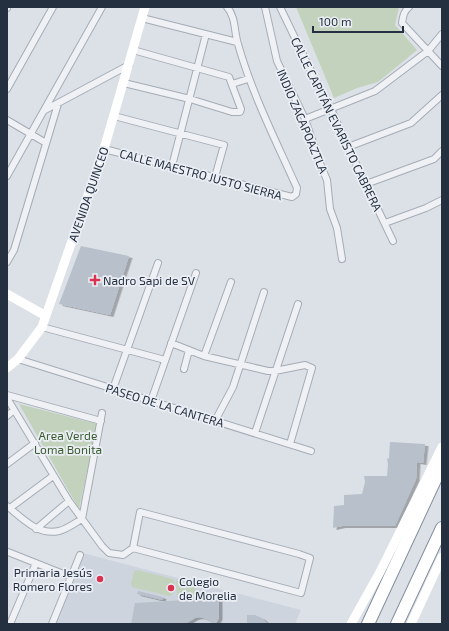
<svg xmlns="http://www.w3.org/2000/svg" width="449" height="631" viewBox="0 0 449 631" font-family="'Exo 2',sans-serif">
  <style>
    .built { fill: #cdd4dd }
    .green { fill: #c2d2bc }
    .building { fill: #b8c0cb; filter: url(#shadow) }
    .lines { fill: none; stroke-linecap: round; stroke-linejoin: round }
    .street-casing { stroke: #a5acb5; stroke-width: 8 }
    .highway-casing { stroke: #828e9f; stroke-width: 14 }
    .street { stroke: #eff1f5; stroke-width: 6 }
    .secondary { stroke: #fff; stroke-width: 9 }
    .highway { stroke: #fff; stroke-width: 12 }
    .poi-dot { fill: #da3351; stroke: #ebeff5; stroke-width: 1.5 }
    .labels { text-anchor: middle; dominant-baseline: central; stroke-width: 3.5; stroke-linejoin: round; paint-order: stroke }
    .street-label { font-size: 12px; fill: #242f3f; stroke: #ebeff5 }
    .poi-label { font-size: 12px; fill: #242f3f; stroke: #ebeff5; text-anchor: start }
    .park-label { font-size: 12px; fill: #3a5c30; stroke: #ebeff5 }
  </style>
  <defs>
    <filter id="shadow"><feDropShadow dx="3.5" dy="2" stdDeviation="0" flood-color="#0004"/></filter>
  </defs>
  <rect width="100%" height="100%" fill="#dce1e7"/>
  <path class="built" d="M 83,553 L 132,566 L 301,610 L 295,624 L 53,624 Z"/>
  <path class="green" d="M 296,7 L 399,7 L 395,25 L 417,50 L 378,82 L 357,88 L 334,98 Z
    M 19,404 L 97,424 L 79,509 Z
    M 137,570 L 173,579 L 175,582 L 172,595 L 169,596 L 132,587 L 131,584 L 134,572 Z
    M 184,580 L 185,595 L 177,596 L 176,581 Z
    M 186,584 L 195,584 L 196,594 L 186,595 Z"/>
  <path class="building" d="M 81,246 L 129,256 L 110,315 L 59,304 Z
    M 390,442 L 425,444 L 423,463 L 417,462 L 416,479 L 395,526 L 342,526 L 333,528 L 334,506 L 344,505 L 344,495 L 362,494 L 365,482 L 364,476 L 387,476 L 388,464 L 387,459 L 389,458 Z
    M 138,591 L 163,597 L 162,600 L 137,594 Z
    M 219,598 L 219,618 L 216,623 L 213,623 L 203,618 L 199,617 L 195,618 L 185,624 L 131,624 L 135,603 Z
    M 247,615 L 255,615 L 262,618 L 268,624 L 247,624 Z"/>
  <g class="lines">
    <defs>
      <path id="street" d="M 265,7 L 277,61 L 305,119 L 321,166 L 327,180 L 330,209 L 337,228 L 342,259
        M 280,7 L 308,65 L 331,109 L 348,147 L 393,241
        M 409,7 C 404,11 403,16 402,23 L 442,66
        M 7,8 L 7,7
        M 142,18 L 237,42
        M 124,83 L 190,99 L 232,112 L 240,112 L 241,109 L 229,77 L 133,50
        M 232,84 L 248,79
        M 7,89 L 53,7
        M 45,110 L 129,65
        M 114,116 L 224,145 L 215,177
        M 305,119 L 375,91 L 428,51 L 442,34
        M 7,120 L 46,143
        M 348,147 L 411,123 L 442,95
        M 104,149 L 292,197 L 296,194 L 297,188 C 276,141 252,94 238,44 C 234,32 236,17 227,7
        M 172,166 L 206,34
        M 7,176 L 102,7
        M 366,184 L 434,159 L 442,151
        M 385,223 L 426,208 L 442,200
        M 7,262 L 14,250 L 58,104
        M 42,327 L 165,360
        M 171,343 L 204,356 L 268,371 L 275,371 L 305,365 L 312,368 L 290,444
        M 204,356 L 231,282
        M 18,359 L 311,451
        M 184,369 L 189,350
        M 113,389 L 158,263
        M 7,395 L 101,421
        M 7,398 L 69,501 L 102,546 L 109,553 L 123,555 L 133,548 L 140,512 L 299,554 L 310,558 L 301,593 L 133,548
        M 151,401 L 196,273
        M 7,416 L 14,410
        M 215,421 L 233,387 L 264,292
        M 255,433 L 298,304
        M 7,464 L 35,443
        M 7,506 C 22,518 38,536 59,531 C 67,529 75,523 82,519 L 102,413
        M 10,508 L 53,476
        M 36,529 L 69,501
        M 8,552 L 71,577
        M 10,624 L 36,563
        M 52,624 L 80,555"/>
      <path id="highway" d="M 368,624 L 442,465
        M 397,624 L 442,528"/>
    </defs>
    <use href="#street" class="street-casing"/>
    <use href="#highway" class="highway-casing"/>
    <use href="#street" class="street"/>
    <path class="secondary" d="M 7,294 L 46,316
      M 7,368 L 18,359 L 42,327 L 104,149 L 145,7
      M 351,624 L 380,572 L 442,447
      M 411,624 L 442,557"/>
    <use href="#highway" class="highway"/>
  </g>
  <g class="poi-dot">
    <path d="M93 274h4v4h4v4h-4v4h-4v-4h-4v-4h4z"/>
    <circle cx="100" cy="579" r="4"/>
    <circle cx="171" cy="588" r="4"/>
  </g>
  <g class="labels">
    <g class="street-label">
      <text transform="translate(303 121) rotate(67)">INDIO ZACAPOAZTLA</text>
      <text transform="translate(337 124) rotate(64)">CALLE CAPITÁN EVARISTO CABRERA</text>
      <text transform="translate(201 174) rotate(15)">CALLE MAESTRO JUSTO SIERRA</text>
      <text transform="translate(88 194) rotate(-71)">AVENIDA QUINCEO</text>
      <text transform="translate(165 405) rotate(17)">PASEO DE LA CANTERA</text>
    </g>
    <g class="poi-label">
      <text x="103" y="280">Nadro Sapi de SV</text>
      <text x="92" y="572" text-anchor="end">Primaria Jesús<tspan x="92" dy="14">Romero Flores</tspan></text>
      <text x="179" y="581">Colegio<tspan x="179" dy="14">de Morelia</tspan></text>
    </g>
    <g class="park-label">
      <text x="68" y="435">Area Verde<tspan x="68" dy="14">Loma Bonita</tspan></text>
    </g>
  </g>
  <rect width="449" height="631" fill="none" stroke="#242f3f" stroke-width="16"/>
  <path d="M313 26v6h90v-6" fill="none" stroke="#242f3f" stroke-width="2"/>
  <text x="319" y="26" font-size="12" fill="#242f3f" stroke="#ebeff5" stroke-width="3" paint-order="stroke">100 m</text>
</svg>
